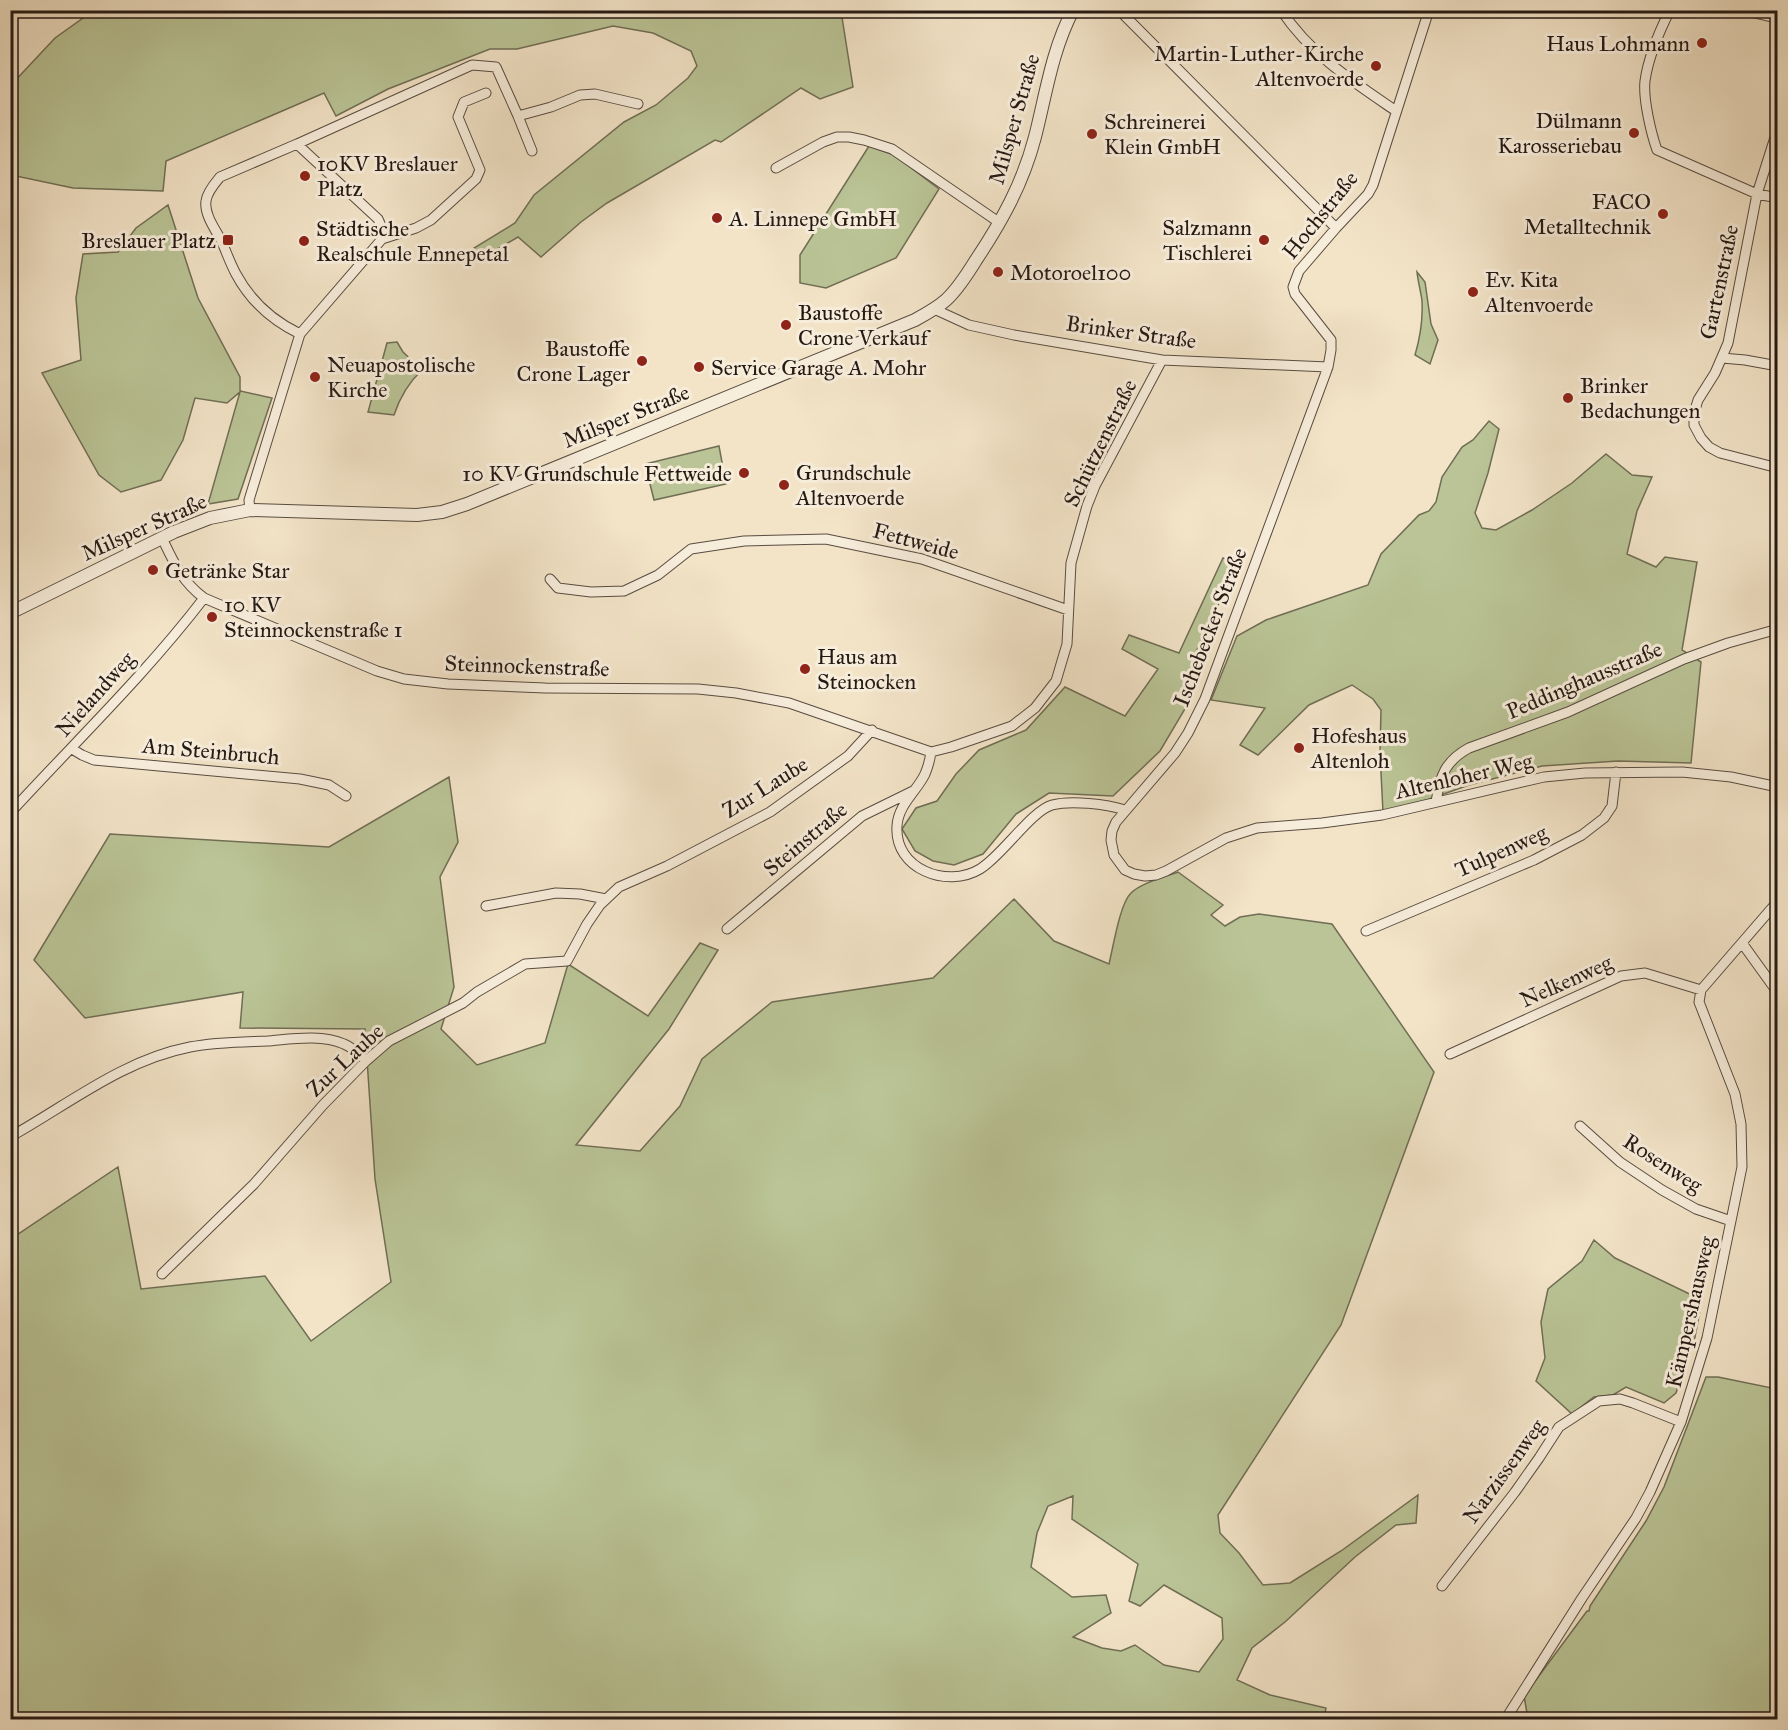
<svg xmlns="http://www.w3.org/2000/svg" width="1788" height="1730" viewBox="0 0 1788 1730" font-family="'IM FELL Great Primer',serif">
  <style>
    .green { fill: #bac496; stroke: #706e55; stroke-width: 1.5; fill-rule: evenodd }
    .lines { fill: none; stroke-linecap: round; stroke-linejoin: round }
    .minor-casing { stroke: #584c41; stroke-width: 11 }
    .tertiary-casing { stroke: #584c41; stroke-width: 14 }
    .minor { stroke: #f7eddb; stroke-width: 9 }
    .tertiary { stroke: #f7eddb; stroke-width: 12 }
    .poi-dot { fill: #8f2418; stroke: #f7eddb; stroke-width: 2 }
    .labels { text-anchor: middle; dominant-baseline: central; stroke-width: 6; stroke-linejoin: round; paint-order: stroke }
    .poi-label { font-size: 22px; fill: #251914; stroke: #f7eddb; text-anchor: start }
    .street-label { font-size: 22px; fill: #251914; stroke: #f7eddb }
  </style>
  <rect width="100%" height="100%" fill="#f3e4c8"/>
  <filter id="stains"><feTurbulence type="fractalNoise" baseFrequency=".00333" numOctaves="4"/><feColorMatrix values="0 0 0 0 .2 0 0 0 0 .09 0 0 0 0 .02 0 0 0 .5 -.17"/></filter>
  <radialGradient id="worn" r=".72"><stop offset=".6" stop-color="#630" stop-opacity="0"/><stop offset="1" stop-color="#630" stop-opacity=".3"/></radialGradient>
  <path class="green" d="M 841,11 L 853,87 L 820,99 L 801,88 L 721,142 L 715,140 L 607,203 L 581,222 L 541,257 L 518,237 L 479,260 L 474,248 L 515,223 L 534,195 L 624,122 L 656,105 L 688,78 L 697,66 L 691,51 L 653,33 L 613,26 L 517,49 L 490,49 L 388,89 L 336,116 L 324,93 L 166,161 L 163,191 L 73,188 L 11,175 L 11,85 L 55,38 L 93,11 Z
    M 869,146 L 894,155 L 939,189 L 896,258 L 826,288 L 800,283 L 800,255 Z
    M 168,205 L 198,298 L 240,377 L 240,391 L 272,398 L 238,499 L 208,504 L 240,392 L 227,403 L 195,398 L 183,440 L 161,480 L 121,492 L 99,475 L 42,373 L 81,360 L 76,298 L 83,254 L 118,252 L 136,228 Z
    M 1417,272 L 1425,282 L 1431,324 L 1438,340 L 1430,364 L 1415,355 C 1420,338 1423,320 1422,301 C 1421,292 1418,282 1417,272 Z
    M 397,342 L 403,352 L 422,370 C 408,383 400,397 394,415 L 368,412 L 387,343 Z
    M 1489,421 L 1499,429 L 1488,473 L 1475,513 L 1482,528 L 1496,530 L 1532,510 L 1572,483 L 1606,454 L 1632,475 L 1652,477 L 1637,511 L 1627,554 L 1656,567 L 1665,557 L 1697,562 L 1682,650 L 1701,662 L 1691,763 L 1618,761 L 1542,766 L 1469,785 L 1410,806 L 1383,812 L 1380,753 L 1381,710 L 1373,699 L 1352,685 L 1309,705 L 1258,755 L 1240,745 L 1265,708 L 1211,700 L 1237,636 L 1266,620 L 1368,585 L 1381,554 L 1419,515 L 1429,511 L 1436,502 L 1442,477 L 1462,447 L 1473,440 Z
    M 719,446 L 726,484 L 654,500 L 645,464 Z
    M 1223,558 L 1238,564 L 1195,654 L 1204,658 L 1192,697 L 1160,751 L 1113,796 L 1049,793 L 1016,814 L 983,854 L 954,865 L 933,861 L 915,851 L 902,829 L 916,808 L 937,801 L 956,774 L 979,750 L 1026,730 L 1065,687 L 1125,716 L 1158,669 L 1122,649 L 1129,635 L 1179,653 Z
    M 449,777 L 458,842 L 440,877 L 454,987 L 441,1029 L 477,1065 L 545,1043 L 568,964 L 648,1016 L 700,943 L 718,950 L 669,1029 L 576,1145 L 640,1151 L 680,1106 L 702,1059 L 772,1002 L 933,978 L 1014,899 L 1054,941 L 1109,964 C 1113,948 1120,903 1131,893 C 1141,883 1165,877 1178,872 L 1223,905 L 1211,915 L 1225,926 L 1240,917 L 1259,914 L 1332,924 L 1434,1072 L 1341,1325 L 1218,1515 L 1220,1533 L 1239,1553 L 1263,1585 L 1290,1583 L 1341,1551 L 1418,1495 L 1416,1523 L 1396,1525 L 1355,1557 L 1285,1622 L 1252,1648 L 1237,1680 L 1270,1695 L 1326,1708 L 1324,1719 L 11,1720 L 11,1239 L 118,1167 L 141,1289 L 265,1276 L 311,1341 L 391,1282 L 375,1179 L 365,1029 L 240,1028 L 243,992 L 85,1018 L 34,960 L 110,834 L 329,847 ZM 1073,1496 L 1072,1519 L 1138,1564 L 1129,1601 L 1140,1606 L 1164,1585 L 1222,1618 L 1223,1639 L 1199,1672 L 1164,1665 L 1135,1645 L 1121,1651 L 1102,1648 L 1073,1637 L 1111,1613 L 1106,1595 L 1072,1597 L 1031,1567 L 1037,1533 L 1048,1506 Z
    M 1594,1240 L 1615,1258 L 1702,1300 L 1695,1337 L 1676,1393 L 1664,1403 L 1626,1387 L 1613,1395 L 1594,1397 L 1572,1414 L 1536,1381 L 1545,1358 L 1541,1322 L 1548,1289 L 1582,1261 Z
    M 1706,1377 L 1718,1377 L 1777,1389 L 1777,1719 L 1528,1719 L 1524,1696 L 1587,1611 L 1589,1611 L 1590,1606 L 1646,1521 L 1664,1487 Z"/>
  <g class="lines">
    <defs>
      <path id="minor" d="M 1119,10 L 1336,228
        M 1281,10 C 1311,55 1352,81 1396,111
        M 1429,10 L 1373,185 L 1368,194 L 1336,228 L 1299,271 L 1293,287 L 1295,294 L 1331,340 L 1331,350 L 1328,367 L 1205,699 L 1188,733 L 1175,753 L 1116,822 L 1112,831 L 1111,840 L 1114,855 L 1125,870 L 1134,874 L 1145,876 L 1156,875 L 1166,871 L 1226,838 L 1257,828 L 1322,823 L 1382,815 L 1544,777 L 1585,773 L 1682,772 L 1731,777 L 1778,787
        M 1670,10 C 1660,30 1648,59 1645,81 C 1643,99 1651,133 1657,150 L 1757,194 L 1778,198
        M 518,116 L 532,151
        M 1778,128 L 1757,194 L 1728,343 L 1715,373 L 1698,400 L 1694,413 L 1694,425 L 1701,438 L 1709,447 L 1720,453 L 1778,468
        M 297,144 L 472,65 L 496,67 L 518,116 L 551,107 L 580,95 L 595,94 L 638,104
        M 776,168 L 823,142 L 837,137 L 849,137 L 864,140 L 892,149 L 1000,223
        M 382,239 L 416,228 L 431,220 L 476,179 L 480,170 L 458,117 L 464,102 L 486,93
        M 934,309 L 969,325 L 1014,335 L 1162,360 L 1328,367
        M 1722,358 L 1745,360 L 1778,366
        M 250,510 L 249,500 L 300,334 L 382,239 L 382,228 L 378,219 L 297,144 L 220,177 C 215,183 207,192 206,201 C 204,214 215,229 221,240 C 226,251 230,263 236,274 C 251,302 273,321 300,334
        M 162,538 C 173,561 182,582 204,598 L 377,671 L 404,679 L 448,684 L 545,688 L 698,689 L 736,693 L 789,703 L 931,752
        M 550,579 L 558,588 L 591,592 L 624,591 L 658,575 L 691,549 L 744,541 L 826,539 L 922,559 L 1068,610
        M 72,749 L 82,755 L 94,760 L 300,779 L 329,785 L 346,796
        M 931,752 L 951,747 L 1012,726 L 1035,708 L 1056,681 L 1067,644 L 1071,563 L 1087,506 L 1095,486 L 1162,360
        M 931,752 C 930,759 928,767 925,774 C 917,791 898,805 897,826 C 894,869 947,889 980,869 C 1002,856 1031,811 1052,805 C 1071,800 1106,804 1125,810
        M 1436,802 C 1440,776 1445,761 1469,748 L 1568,712 L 1684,659 L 1728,643 L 1778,629
        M 10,813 C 75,742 145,675 204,598
        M 486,906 L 556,893 L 580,894 L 606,899
        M 727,929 L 862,816 L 913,791
        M 1366,931 L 1534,860 L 1582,835 L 1604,818 L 1612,806 L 1616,772
        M 1742,943 L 1778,993
        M 1450,1054 L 1621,976 L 1645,973 L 1701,990
        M 1580,1126 L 1620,1162 L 1662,1190 L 1696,1209 L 1731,1221
        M 10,1137 C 69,1104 123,1060 190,1047 C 215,1042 241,1042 267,1041 C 292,1039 321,1034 344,1044 C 352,1047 360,1055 366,1061
        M 162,1274 L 254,1184 L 323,1105 L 366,1061 L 389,1041 L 463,1003 L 477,992 L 525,964 L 567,961 L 587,924 L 600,905 L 619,887 L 667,866 L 770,812 L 848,756 L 872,730
        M 1442,1586 L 1515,1492 L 1539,1458 L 1559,1427 L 1599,1401 L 1620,1399 L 1633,1403 L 1681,1422
        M 1505,1720 L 1582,1598 L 1636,1518 L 1650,1492 L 1681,1422 L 1707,1338 L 1742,1167 L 1741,1124 L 1735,1094 L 1699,1002 L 1701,990 L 1778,901"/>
      <path id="tertiary" d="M 1749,10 L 1778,17
        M 10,613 L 174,532 L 210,518 L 250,510 L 417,515 L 442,512 L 467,504 L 915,320 C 926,314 937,308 946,300 C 958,289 968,273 976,260 C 1002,221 1023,183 1035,137 C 1046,94 1052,50 1073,10"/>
    </defs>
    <use href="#minor" class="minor-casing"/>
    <use href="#tertiary" class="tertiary-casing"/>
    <use href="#minor" class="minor"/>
    <use href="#tertiary" class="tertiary"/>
  </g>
  <g class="poi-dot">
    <circle cx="1702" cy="43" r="6"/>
    <circle cx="1376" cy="66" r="6"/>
    <circle cx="1634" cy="133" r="6"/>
    <circle cx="1092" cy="134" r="6"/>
    <circle cx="305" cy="176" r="6"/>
    <circle cx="1663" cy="214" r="6"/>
    <circle cx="717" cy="218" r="6"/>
    <rect x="222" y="234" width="12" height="12" rx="3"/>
    <circle cx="1264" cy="240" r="6"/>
    <circle cx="304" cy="241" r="6"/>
    <circle cx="998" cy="272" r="6"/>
    <circle cx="1473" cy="292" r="6"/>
    <circle cx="786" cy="325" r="6"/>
    <circle cx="642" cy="361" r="6"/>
    <circle cx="699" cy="367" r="6"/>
    <circle cx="315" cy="377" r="6"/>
    <circle cx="1568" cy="398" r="6"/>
    <circle cx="744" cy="473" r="6"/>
    <circle cx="784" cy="485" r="6"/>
    <circle cx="153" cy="570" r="6"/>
    <circle cx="212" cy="617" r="6"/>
    <circle cx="805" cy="669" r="6"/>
    <circle cx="1299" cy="748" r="6"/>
  </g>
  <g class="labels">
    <g class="poi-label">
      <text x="1690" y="43" text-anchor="end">Haus Lohmann</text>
      <text x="1364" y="53" text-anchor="end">Martin-Luther-Kirche<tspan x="1364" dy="25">Altenvoerde</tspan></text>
      <text x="1622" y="120" text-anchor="end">Dülmann<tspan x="1622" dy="25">Karosseriebau</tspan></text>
      <text x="1104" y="121">Schreinerei<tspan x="1104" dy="25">Klein GmbH</tspan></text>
      <text x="317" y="163">10KV Breslauer<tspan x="317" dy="25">Platz</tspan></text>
      <text x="1651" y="201" text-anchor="end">FACO<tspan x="1651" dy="25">Metalltechnik</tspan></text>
      <text x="729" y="218">A. Linnepe GmbH</text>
      <text x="1252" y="227" text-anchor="end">Salzmann<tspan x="1252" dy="25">Tischlerei</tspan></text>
      <text x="316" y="228">Städtische<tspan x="316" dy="25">Realschule Ennepetal</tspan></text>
      <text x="216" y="240" text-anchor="end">Breslauer Platz</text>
      <text x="1010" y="272">Motoroel100</text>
      <text x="1485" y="279">Ev. Kita<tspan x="1485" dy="25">Altenvoerde</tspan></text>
      <text x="798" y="312">Baustoffe<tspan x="798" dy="25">Crone Verkauf</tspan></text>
      <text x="630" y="348" text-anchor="end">Baustoffe<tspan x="630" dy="25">Crone Lager</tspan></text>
      <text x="327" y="364">Neuapostolische<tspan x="327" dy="25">Kirche</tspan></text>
      <text x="711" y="367">Service Garage A. Mohr</text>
      <text x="1580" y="385">Brinker<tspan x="1580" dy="25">Bedachungen</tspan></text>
      <text x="796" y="472">Grundschule<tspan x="796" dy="25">Altenvoerde</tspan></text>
      <text x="732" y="473" text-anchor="end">10 KV Grundschule Fettweide</text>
      <text x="165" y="570">Getränke Star</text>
      <text x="224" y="604">10 KV<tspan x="224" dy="25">Steinnockenstraße 1</tspan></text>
      <text x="817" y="656">Haus am<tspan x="817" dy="25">Steinocken</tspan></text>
      <text x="1311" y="735">Hofeshaus<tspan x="1311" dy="25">Altenloh</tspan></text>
    </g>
    <g class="street-label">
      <text transform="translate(1014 119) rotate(-74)">Milsper Straße</text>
      <text transform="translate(1320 215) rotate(-51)">Hochstraße</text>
      <text transform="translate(1719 282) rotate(-78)">Gartenstraße</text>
      <text transform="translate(1131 332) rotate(8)">Brinker Straße</text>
      <text transform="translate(626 416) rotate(-22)">Milsper Straße</text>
      <text transform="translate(1100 443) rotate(-64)">Schützenstraße</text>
      <text transform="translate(144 527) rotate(-24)">Milsper Straße</text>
      <text transform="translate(916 541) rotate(15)">Fettweide</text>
      <text transform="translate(1210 627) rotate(-69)">Ischebecker Straße</text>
      <text transform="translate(527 666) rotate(2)">Steinnockenstraße</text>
      <text transform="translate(1584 680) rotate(-23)">Peddinghausstraße</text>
      <text transform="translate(95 694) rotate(-48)">Nielandweg</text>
      <text transform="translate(211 751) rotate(5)">Am Steinbruch</text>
      <text transform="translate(1464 776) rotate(-13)">Altenloher Weg</text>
      <text transform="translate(765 787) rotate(-32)">Zur Laube</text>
      <text transform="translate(805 839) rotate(-40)">Steinstraße</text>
      <text transform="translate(1501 851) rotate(-24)">Tulpenweg</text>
      <text transform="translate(1566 981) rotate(-24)">Nelkenweg</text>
      <text transform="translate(345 1060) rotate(-43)">Zur Laube</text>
      <text transform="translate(1663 1163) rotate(33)">Rosenweg</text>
      <text transform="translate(1690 1312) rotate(-77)">Kämpershausweg</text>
      <text transform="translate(1504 1471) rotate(-54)">Narzissenweg</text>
    </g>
  </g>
  <rect width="1788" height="1730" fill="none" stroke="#f3e4c8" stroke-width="36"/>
  <rect x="12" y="12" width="1764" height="1706" fill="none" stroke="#251914" stroke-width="3"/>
  <rect x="18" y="18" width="1752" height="1694" fill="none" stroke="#251914" stroke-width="1.5"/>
  <rect width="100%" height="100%" filter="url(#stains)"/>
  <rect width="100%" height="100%" fill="url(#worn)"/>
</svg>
